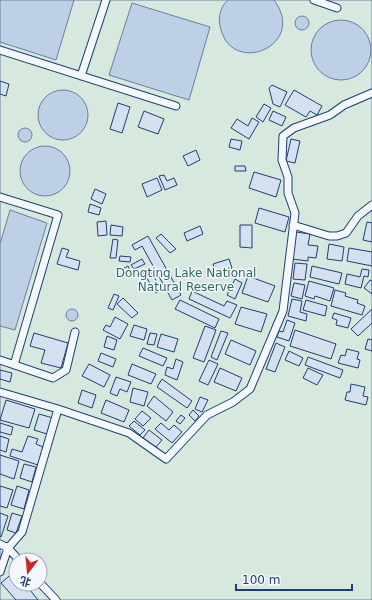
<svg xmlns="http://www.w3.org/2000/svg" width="372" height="600" viewBox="0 0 372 600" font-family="'DejaVu Sans','Noto Sans SC',sans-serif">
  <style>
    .green { fill: #d7e8df; stroke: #687fa3; fill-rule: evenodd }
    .water { fill: #bed0e5; stroke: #687fa3 }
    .building { fill: #d5e0f0; stroke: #1d3f73 }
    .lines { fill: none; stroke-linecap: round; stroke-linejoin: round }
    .minor-casing { stroke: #1d3f73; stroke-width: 9 }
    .minor { stroke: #f4f7fb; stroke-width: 7 }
    .labels { text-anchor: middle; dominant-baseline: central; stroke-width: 3; stroke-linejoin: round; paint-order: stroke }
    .park-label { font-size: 12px; fill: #2c6c60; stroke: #f4f7fb }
  </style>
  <rect width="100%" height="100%" fill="#f4f7fb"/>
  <path class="green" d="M 0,0 L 372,0 L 372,600 L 0,600 ZM 16,560 L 40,560 L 40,584 L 16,584 Z"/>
  <path class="water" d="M 0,0 L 74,0 L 56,60 L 0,42 Z
    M 228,0 L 274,0 C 309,47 228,78 220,25 C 218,16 221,6 228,0 Z
    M 132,3 L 210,27 L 189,100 L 109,75 Z
    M295 23a7 7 0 1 1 14 0a7 7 0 1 1-14 0Z
    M311 50a30 30 0 1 1 60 0a30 30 0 1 1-60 0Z
    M38 115a25 25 0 1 1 50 0a25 25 0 1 1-50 0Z
    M18 135a7 7 0 1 1 14 0a7 7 0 1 1-14 0Z
    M20 171a25 25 0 1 1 50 0a25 25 0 1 1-50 0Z
    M 10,210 L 47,223 L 15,330 L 0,326 L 0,244 Z
    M66 315a6 6 0 1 1 12 0a6 6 0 1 1-12 0Z"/>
  <path class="building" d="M 0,81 L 9,84 L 6,96 L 0,94 Z
    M 272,85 L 287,92 L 280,107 L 273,104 L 269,88 Z
    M 294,90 L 322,106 L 317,115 L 310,111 L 306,117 L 285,105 Z
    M 118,103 L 130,107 L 122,133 L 110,129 Z
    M 264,104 L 271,108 L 263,122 L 256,117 Z
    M 144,111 L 164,119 L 158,134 L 138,127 Z
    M 273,111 L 286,117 L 282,126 L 269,120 Z
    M 252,118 L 259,122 L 249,139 L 231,128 L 237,119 L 248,126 Z
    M 231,139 L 242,141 L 240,150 L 229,147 Z
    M 291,139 L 300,141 L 295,163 L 286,161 Z
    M 196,150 L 200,160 L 188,166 L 183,156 Z
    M 235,166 L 245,166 L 246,171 L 235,171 Z
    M 254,172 L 281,180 L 276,197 L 249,188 Z
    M 164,175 L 167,181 L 174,178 L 177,185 L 165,190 L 159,176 Z
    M 157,178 L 162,190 L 147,197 L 142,184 Z
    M 95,189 L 106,194 L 102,204 L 91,199 Z
    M 90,204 L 101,208 L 99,215 L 88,212 Z
    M 259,208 L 289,217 L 285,232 L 255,223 Z
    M 106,221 L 107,235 L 98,236 L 97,222 Z
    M 367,222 L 372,223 L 372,242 L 363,240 Z
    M 111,225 L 123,227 L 122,236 L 110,235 Z
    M 240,225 L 252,225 L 252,248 L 240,247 Z
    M 200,226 L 203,234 L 187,241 L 184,233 Z
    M 296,232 L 310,234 L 308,245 L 318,246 L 316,258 L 308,257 L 308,261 L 292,259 Z
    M 161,234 L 176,249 L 170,253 L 156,238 Z
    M 148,236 L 181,295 L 172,300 L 142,246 L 135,250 L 132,245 Z
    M 113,239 L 118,240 L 116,258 L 110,258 Z
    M 329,244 L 344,247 L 342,261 L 327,259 Z
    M 62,248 L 69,250 L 66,257 L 80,261 L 78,270 L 57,264 Z
    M 349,248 L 372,252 L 372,266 L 347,261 Z
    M 120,256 L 131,257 L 130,262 L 119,261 Z
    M 142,259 L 145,264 L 134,269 L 131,265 Z
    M 229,259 L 232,268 L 216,273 L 213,264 Z
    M 295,263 L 307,264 L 305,280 L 293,279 Z
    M 128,266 L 130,271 L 119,276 L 117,272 Z
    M 312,266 L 342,273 L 339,284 L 310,277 Z
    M 149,269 L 162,290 L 156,293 L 143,272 Z
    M 362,269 L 369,270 L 368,277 L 364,276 L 361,288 L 345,284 L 347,274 L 360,277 Z
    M 248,276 L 275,286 L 268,302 L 242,293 Z
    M 235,279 L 242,283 L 235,299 L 227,295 Z
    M 370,280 L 372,281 L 372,294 L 364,288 Z
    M 309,281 L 334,288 L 330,301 L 315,296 L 314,299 L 305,296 Z
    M 294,283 L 305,285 L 302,299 L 291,296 Z
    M 335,290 L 346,293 L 345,296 L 358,300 L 357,303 L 365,306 L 362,315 L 331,306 Z
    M 192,291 L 224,306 L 227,301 L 237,305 L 230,318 L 189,299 Z
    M 114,294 L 119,296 L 113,310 L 108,308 Z
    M 123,298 L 138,313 L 132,318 L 117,304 Z
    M 292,299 L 302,301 L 300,312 L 307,314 L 306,321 L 288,316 Z
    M 180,300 L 219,319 L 215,328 L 175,309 Z
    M 306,300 L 327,306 L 325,316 L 303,310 Z
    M 241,307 L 267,314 L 261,332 L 235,324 Z
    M 372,309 L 372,323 L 358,336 L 351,329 Z
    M 334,313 L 351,318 L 348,328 L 336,325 L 337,320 L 332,318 Z
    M 115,317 L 128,324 L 120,339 L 103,330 L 106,325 L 110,327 Z
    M 287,320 L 295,323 L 289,341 L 277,337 L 279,331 L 283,332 Z
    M 134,325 L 147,329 L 144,340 L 130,336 Z
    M 205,326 L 216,330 L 204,362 L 193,358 Z
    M 295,330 L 336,344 L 331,359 L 290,346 Z
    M 221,331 L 228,333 L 217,360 L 211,357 Z
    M 34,333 L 68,343 L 61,368 L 41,363 L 45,350 L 30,346 Z
    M 150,333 L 157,334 L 154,345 L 147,344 Z
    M 161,334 L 178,339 L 174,352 L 157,347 Z
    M 107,336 L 117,340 L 114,350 L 104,347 Z
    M 368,339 L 372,340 L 372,351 L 365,349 Z
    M 231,340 L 256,351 L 250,365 L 225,354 Z
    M 276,343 L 285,347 L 275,372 L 266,369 Z
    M 143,348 L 167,358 L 163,366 L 139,356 Z
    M 347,349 L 359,352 L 357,359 L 360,360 L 358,368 L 338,363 L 341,355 L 345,356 Z
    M 289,351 L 303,358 L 299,366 L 285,360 Z
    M 101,353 L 116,359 L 113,367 L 98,361 Z
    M 308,357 L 343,370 L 340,378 L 305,365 Z
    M 176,359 L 183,362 L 177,380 L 165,375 L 167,367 L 173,369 Z
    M 209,360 L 218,364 L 208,385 L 199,381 Z
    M 89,364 L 110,375 L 104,387 L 82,376 Z
    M 132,364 L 156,374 L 151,384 L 128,375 Z
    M 220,368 L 242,378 L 236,391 L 214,382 Z
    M 308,368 L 323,375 L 317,385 L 303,378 Z
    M 0,370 L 12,373 L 10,382 L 0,379 Z
    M 116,377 L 131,382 L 127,392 L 120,389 L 117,396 L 110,393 Z
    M 162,379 L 192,401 L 187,408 L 157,387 Z
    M 351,384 L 365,387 L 363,396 L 368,397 L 366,405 L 345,400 L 347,392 L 350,392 Z
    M 133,388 L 148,392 L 144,406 L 130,402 Z
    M 82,390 L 96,395 L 92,408 L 78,403 Z
    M 154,396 L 173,412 L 166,421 L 147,406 Z
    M 200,397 L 208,400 L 202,412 L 195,409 Z
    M 6,400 L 35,409 L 29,428 L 0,420 Z
    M 106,400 L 129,410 L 124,422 L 101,413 Z
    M 193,410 L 199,416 L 195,421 L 189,415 Z
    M 142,411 L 151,418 L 143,426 L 135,419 Z
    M 39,414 L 53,418 L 47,434 L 34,430 Z
    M 181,415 L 185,418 L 180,424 L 176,421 Z
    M 134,421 L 145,430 L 140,435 L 129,426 Z
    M 0,423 L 13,427 L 11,435 L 0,432 Z
    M 161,423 L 169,430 L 174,425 L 182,432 L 172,443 L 155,429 Z
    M 149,430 L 162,440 L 156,447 L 143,438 Z
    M 0,436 L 9,439 L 6,452 L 0,450 Z
    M 28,436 L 38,439 L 36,444 L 43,447 L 38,465 L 10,456 L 12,449 L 22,452 Z
    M 0,455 L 19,461 L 14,479 L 0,474 Z
    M 24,464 L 36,467 L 32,482 L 20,478 Z
    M 0,486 L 13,490 L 7,508 L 0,506 Z
    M 17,486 L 29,490 L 24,509 L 11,505 Z
    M 0,513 L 8,516 L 1,537 L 0,536 Z
    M 12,513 L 22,516 L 16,533 L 7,530 Z
    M 14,572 L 16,574 L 16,584 L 25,584 L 38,600 L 16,600 L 1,583 Z"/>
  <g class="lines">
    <defs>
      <path id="minor" d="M 314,0 L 337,8
        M 0,50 L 176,106
        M 81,76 L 106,0
        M 0,197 L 58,215 L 14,365
        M 293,225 L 329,236 L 337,236 L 346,233 L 358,216 L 372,205
        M 0,360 L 53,378 L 66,370 L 75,332
        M 0,392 L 58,409 L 129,433 L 166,459 L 207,415 L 233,402 L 250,389 L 283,311 L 295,213 L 288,193 L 288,177 L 282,160 L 283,136 L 294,128 L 330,115 L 344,105 L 372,93
        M 0,544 L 8,548 L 19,560
        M 0,572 L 8,548 L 22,532 L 58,409
        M 40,583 L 56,600"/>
    </defs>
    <use href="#minor" class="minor-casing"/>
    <use href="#minor" class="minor"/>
  </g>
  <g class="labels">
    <g class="park-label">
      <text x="186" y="273">Dongting Lake National<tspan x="186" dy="14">Natural Reserve</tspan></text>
    </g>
  </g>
  <g transform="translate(28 572) rotate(196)"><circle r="19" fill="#f4f7fb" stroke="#9eadc5"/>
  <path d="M0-3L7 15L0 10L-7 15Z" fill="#c62828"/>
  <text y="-6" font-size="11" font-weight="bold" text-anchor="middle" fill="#1d3f73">北</text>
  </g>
  <path d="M236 584v6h116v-6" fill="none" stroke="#1d3f73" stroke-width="2"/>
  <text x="242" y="584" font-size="12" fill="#1d3f73" stroke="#f4f7fb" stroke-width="3" paint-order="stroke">100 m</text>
</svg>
